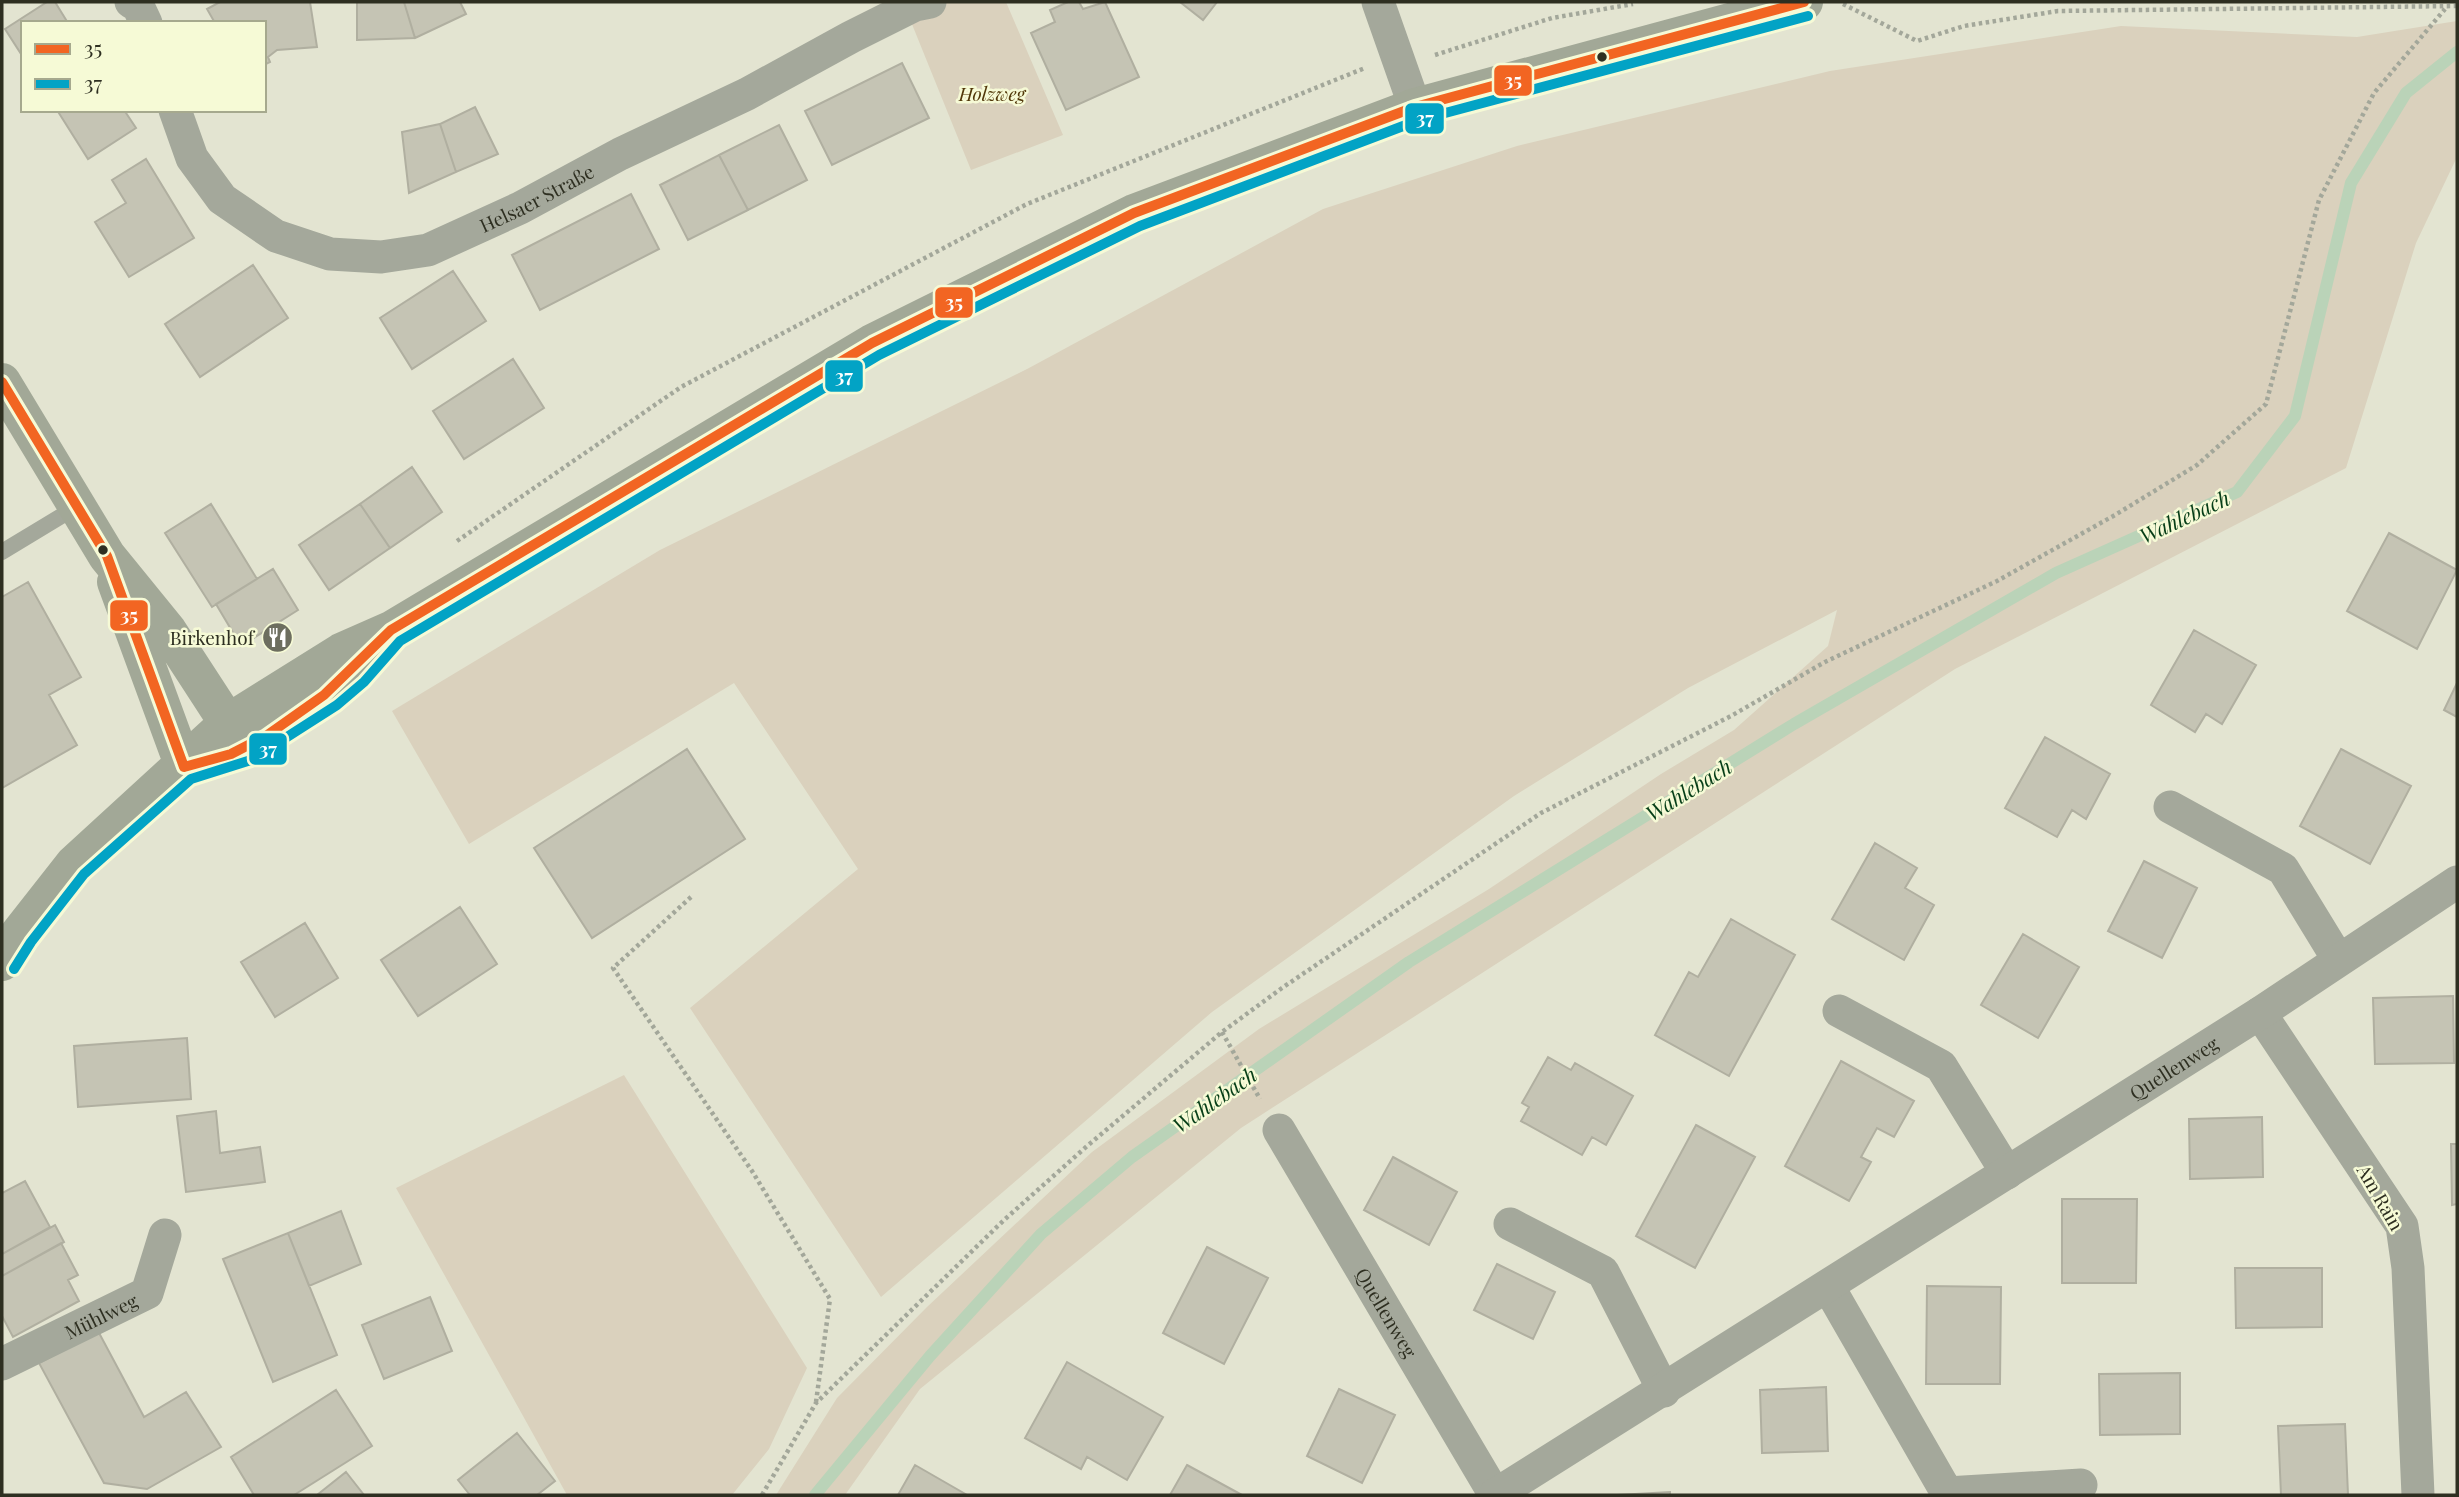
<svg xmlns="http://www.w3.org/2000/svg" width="2459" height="1497" viewBox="0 0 2459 1497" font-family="'Playfair Display',serif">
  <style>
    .green { fill: #dad1bd }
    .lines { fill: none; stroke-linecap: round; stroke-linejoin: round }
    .stream { stroke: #bad3b8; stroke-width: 12 }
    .building { fill: #c5c4b4; stroke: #b0afa0; stroke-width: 2 }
    .path { stroke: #a3a79a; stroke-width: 4.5; stroke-dasharray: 3.5 3.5; stroke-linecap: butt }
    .lane { stroke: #a4a89b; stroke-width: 16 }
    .street { stroke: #a4a89b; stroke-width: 33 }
    .secondary { stroke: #a2a897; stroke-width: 38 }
    .bus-1-casing { stroke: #f6fad6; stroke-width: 16 }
    .bus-2-casing { stroke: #f6fad6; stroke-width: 16 }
    .bus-1 { stroke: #f26522; stroke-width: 10 }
    .bus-2 { stroke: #02a3c5; stroke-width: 10 }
    .bus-dot { fill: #2e2f21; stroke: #f6fad6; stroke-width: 2.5 }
    .labels { text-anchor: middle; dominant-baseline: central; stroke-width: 5; stroke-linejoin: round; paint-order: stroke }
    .park-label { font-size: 19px; font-style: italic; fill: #513709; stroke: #f6fad6 }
    .street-label { font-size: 19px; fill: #2e2f21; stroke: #f6fad6 }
    .poi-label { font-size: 19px; fill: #2e2f21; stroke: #f6fad6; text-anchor: end }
    .water-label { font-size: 21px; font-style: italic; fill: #063e17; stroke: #f6fad6 }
    .line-badge { stroke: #f6fad6; stroke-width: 2.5 }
    .badge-label { font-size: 19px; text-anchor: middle; font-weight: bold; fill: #fff }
  </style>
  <rect width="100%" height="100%" fill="#e3e4d1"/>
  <path class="green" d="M 903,2 L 1006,2 L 1063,135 L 971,170 Z
    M 2457,21 L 2457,157 L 2416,243 L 2346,468 L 1955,669 L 1241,1128 L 920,1389 L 845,1495 L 776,1495 L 837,1398 L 927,1307 L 1092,1152 L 1259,1029 L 1489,889 L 1661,774 L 1734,730 L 1828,646 L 1837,610 L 1688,688 L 1514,796 L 1212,1012 L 881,1297 L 690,1008 L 858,869 L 734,683 L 469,844 L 392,711 L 660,550 L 1029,368 L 1323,209 L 1517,146 L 1830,71 L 2121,26 L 2357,37 Z
    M 624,1075 L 807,1368 L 769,1449 L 732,1495 L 567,1495 L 396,1188 Z"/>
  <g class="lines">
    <path class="stream" d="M 815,1495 L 930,1356 L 1041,1234 L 1132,1157 L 1409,962 L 1794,724 L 2056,573 L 2237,492 L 2295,416 L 2351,183 L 2406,93 L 2457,52"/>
  </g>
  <path class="building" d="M 47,2 L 55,2 L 68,23 L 23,23 L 23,57 L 5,29 Z
    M 220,2 L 310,2 L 317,47 L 277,50 L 268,57 L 270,62 L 264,65 L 264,23 L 215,23 L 207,9 Z
    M 357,2 L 404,2 L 415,38 L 357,40 Z
    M 404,2 L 460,2 L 466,14 L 415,38 Z
    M 1068,2 L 1079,2 L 1083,9 L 1105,2 L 1139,77 L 1066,110 L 1031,33 L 1055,22 L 1050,10 Z
    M 1180,2 L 1217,2 L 1203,20 Z
    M 902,63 L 929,118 L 832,165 L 805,111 Z
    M 475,107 L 498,154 L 456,172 L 440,124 Z
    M 57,110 L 124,110 L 136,128 L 88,159 Z
    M 440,124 L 456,172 L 409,193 L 402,132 Z
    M 779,125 L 807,180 L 748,210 L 719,155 Z
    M 719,155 L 748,210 L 688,240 L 660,185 Z
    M 146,159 L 194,238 L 129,277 L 95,222 L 126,203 L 112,180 Z
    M 631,194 L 659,249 L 540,310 L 512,255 Z
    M 253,265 L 288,318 L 200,377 L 165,324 Z
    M 453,271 L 486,321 L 412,369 L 380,318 Z
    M 513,359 L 544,408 L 464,459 L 433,411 Z
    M 412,467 L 442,512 L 390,548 L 360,504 Z
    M 211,504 L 257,579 L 212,607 L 165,533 Z
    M 360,504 L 390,548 L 329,590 L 299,545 Z
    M 2389,533 L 2457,570 L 2417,649 L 2347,611 Z
    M 273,569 L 298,610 L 241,646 L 216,604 Z
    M 28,582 L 81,677 L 49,695 L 77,745 L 2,788 L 2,597 Z
    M 2194,630 L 2256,665 L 2222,724 L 2206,714 L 2195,732 L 2151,705 Z
    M 2457,683 L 2457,717 L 2444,710 Z
    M 2045,737 L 2110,774 L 2086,819 L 2072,810 L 2057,837 L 2005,808 Z
    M 687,749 L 745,839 L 592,938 L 534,848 Z
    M 2341,749 L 2411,786 L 2370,864 L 2300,826 Z
    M 1875,843 L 1917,868 L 1905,888 L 1934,905 L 1904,960 L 1832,919 Z
    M 2144,861 L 2197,888 L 2162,958 L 2108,931 Z
    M 460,907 L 497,964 L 418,1016 L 381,960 Z
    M 1731,919 L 1795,955 L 1729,1076 L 1655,1035 L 1689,972 L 1698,977 Z
    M 305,923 L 338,978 L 275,1017 L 241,962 Z
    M 2023,934 L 2079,967 L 2038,1038 L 1981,1005 Z
    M 2453,996 L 2454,1063 L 2375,1064 L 2373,998 Z
    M 187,1038 L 191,1099 L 78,1107 L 74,1046 Z
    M 1548,1057 L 1571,1070 L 1575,1063 L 1633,1096 L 1606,1145 L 1592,1137 L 1582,1155 L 1521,1121 L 1529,1107 L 1522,1103 Z
    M 1841,1061 L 1914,1101 L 1894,1137 L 1877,1128 L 1861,1157 L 1871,1162 L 1849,1201 L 1785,1166 Z
    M 216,1111 L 220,1153 L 260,1147 L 265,1182 L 186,1192 L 177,1116 Z
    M 2262,1117 L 2263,1177 L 2190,1179 L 2189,1119 Z
    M 1696,1125 L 1755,1157 L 1695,1268 L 1636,1236 Z
    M 2451,1144 L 2457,1144 L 2457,1204 L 2452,1205 Z
    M 1393,1157 L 1457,1192 L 1429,1245 L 1364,1210 Z
    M 25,1181 L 50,1227 L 2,1254 L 2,1193 Z
    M 2062,1199 L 2137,1199 L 2136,1283 L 2062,1283 Z
    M 341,1211 L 361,1264 L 309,1286 L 288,1233 Z
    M 55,1225 L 64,1242 L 2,1276 L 2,1254 Z
    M 288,1233 L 337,1355 L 273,1382 L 223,1259 Z
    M 61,1243 L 78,1275 L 68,1280 L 79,1301 L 13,1337 L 2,1316 L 2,1276 Z
    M 1207,1247 L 1268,1278 L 1224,1364 L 1163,1333 Z
    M 1497,1264 L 1555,1292 L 1533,1339 L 1474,1310 Z
    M 2235,1268 L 2322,1268 L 2322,1327 L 2236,1328 Z
    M 1927,1286 L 2001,1287 L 2000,1384 L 1926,1384 Z
    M 430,1297 L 452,1351 L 384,1379 L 362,1325 Z
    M 98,1331 L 144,1417 L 186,1392 L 221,1447 L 147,1489 L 104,1483 L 39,1363 Z
    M 1067,1362 L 1163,1417 L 1127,1480 L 1087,1457 L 1081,1469 L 1025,1438 Z
    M 2180,1373 L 2180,1434 L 2100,1435 L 2099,1374 Z
    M 1826,1387 L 1828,1451 L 1762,1453 L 1760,1390 Z
    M 1339,1389 L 1395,1415 L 1362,1483 L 1307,1456 Z
    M 336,1390 L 372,1446 L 294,1495 L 254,1495 L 231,1457 Z
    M 2345,1424 L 2348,1495 L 2281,1495 L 2278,1426 Z
    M 517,1433 L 555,1481 L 537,1495 L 470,1495 L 458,1480 Z
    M 915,1465 L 967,1495 L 898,1495 Z
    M 1187,1465 L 1242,1495 L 1170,1495 Z
    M 346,1472 L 364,1495 L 317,1495 Z
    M 1670,1492 L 1670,1495 L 1617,1495 Z"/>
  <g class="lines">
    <path class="path" d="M 1843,4 L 1917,41 L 1964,26 L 2058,11 L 2457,6
      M 1435,55 L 1552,18 L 1633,4
      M 457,541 L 681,387 L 1027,204 L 1365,68
      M 691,897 L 613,968 L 752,1171 L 830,1299 L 816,1402
      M 1222,1032 L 1260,1099
      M 762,1495 L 816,1403 L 1004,1220 L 1086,1147 L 1222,1032 L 1282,988 L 1541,813 L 1731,716 L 1825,662 L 1997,581 L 2115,515 L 2197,465 L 2266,404 L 2319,200 L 2374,93 L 2445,9"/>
    <path class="lane" d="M 2,552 L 78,506"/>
    <g class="street">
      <path d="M 131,2 L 138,6 L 146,23"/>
      <path d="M 1378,2 L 1415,107"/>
      <path id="s1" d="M 175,110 L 192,158 L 222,199 L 276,236 L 330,254 L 381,257 L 428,250 L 520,208 L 620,154 L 747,94 L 851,37 L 915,5 L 930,2"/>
      <path d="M 2170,807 L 2283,869 L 2338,959"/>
      <path d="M 1839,1011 L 1941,1066 L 2007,1173"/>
      <path d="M 2260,1013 L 2402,1226 L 2408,1268 L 2418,1495"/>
      <path id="s2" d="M 1279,1130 L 1495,1495"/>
      <path d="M 1510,1224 L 1603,1272 L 1664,1391"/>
      <path d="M 1828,1286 L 1947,1493 L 2081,1485"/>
      <path id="s3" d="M 2,1364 L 147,1293 L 165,1235"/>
      <path id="s4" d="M 1495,1495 L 2260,1013 L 2457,882"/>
    </g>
    <path class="secondary" d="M 2,382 L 107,556 L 168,631 L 244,748
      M 116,582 L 184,767
      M 219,757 C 276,737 333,695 373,651
      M 2,962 L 19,934 L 74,864 L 229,722 L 341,652 L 391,630 L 872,343 L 1134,213 L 1415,107 L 1804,2"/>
    <defs>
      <path id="bus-1" d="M 2,382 L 107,556 L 184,767
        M 184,767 L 231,754 L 266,736 L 324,695 L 391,630 L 872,343 L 1134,213 L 1415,107 L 1804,2"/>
      <path id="bus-2" d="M 14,969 L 31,942 L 84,874 L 191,779 L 251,760 L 337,705 L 364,682 L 400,641 L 879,355 L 1140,226 L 1419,120 L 1808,16"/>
    </defs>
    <use href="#bus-1" class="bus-1-casing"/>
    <use href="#bus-2" class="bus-2-casing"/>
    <use href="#bus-1" class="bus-1"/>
    <use href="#bus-2" class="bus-2"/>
  </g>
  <defs>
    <symbol id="restaurant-disc" viewBox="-11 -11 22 22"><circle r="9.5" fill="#6d6e5f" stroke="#f6fad6"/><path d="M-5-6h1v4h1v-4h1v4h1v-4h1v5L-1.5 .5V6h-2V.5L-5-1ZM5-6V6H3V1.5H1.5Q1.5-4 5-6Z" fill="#fff"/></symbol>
  </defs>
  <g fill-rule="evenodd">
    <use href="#restaurant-disc" x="260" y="620" width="35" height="35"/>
  </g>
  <g class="bus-dot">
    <circle cx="1602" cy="57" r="6"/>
    <circle cx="103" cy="550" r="6"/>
  </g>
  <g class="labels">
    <g class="park-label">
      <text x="992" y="93">Holzweg</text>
    </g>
    <g class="street-label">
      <text stroke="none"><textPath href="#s1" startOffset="443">Helsaer Straße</textPath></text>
      <text stroke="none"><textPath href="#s4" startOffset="802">Quellenweg</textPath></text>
      <text transform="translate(2381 1197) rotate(60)">Am Rain</text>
      <text stroke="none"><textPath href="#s2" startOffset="212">Quellenweg</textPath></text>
      <text stroke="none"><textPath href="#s3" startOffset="110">Mühlweg</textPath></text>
    </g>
    <g class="poi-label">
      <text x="254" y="637">Birkenhof</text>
    </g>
    <g class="water-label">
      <text transform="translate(2184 516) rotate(-25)">Wahlebach</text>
      <text transform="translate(1688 789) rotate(-32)">Wahlebach</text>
      <text transform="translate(1214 1099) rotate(-35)">Wahlebach</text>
    </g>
  </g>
  <g class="line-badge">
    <rect x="1493" y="64" width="40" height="33" rx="7" fill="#f26522"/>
    <rect x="1404" y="102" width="41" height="33" rx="7" fill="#02a3c5"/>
    <rect x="934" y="286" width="40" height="33" rx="7" fill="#f26522"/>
    <rect x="824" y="359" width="40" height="34" rx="7" fill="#02a3c5"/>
    <rect x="109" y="599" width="40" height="33" rx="7" fill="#f26522"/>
    <rect x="248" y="732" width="40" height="34" rx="7" fill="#02a3c5"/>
  </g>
  <g class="badge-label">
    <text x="1513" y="87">35</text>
    <text x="1425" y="125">37</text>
    <text x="954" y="309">35</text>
    <text x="844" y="383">37</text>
    <text x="129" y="622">35</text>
    <text x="268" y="756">37</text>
  </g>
  <rect width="2459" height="1497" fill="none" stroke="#2e2f21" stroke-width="7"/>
  <rect x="21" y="21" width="245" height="91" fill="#f6fad6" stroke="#a6a98e" stroke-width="2"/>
  <rect x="35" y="44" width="35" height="10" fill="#f26522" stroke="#a6a98e" stroke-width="2"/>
  <text x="84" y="56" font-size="21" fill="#2e2f21">35</text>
  <rect x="35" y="79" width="35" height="10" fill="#02a3c5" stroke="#a6a98e" stroke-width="2"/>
  <text x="84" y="91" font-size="21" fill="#2e2f21">37</text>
</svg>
